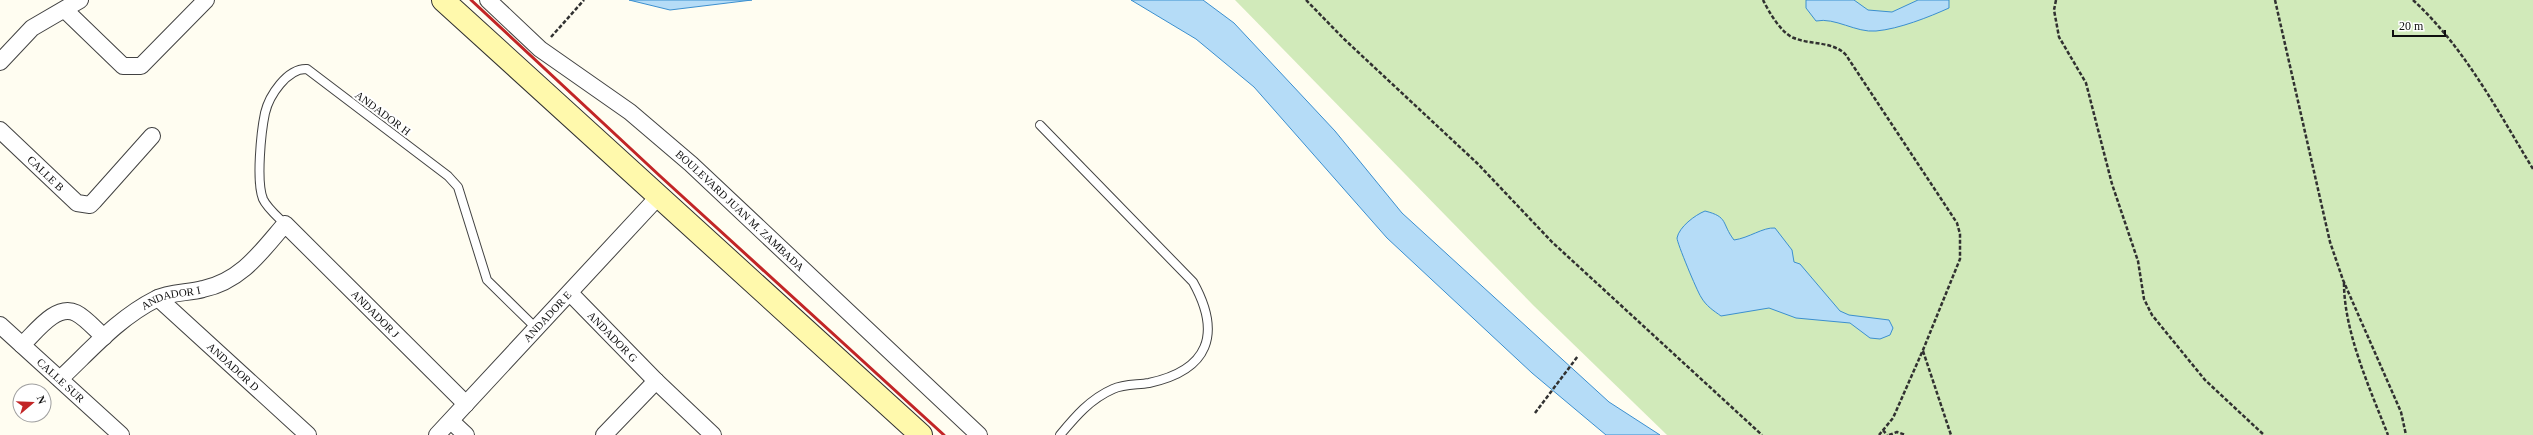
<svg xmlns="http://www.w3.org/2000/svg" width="2533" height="435" viewBox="0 0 2533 435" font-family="'Times New Roman',serif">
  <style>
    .green { fill: #d1eaba }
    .water { fill: #b5dcf7; stroke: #3b8fcf }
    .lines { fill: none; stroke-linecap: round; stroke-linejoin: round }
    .lane-casing { stroke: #424242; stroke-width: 10 }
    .street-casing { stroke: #424242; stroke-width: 18 }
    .secondary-casing { stroke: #313131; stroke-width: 24 }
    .path { stroke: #313131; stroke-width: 2.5; stroke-dasharray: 4 2; stroke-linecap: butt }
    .lane { stroke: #fff; stroke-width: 8 }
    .street { stroke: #fff; stroke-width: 16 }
    .secondary { stroke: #fff9ac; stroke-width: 22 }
    .rail { stroke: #c22526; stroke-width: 3 }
    .labels { text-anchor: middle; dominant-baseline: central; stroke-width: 4; stroke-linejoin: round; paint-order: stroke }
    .street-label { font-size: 11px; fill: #0f0f0f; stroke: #fff }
  </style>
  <rect width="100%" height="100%" fill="#fffdf1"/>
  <path class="green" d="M 1235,0 L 2533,0 L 2533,435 L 1667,435 L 1533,305 Z"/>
  <path class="water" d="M 629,0 L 752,0 L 670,10 Z
    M 1131,0 L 1203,0 L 1234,23 L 1335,131 L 1402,213 L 1609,402 L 1660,435 L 1606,435 L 1532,373 L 1387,238 L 1254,87 L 1196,39 Z
    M 1806,0 L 1854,0 L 1868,10 L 1892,12 L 1918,0 L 1949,0 L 1949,8 C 1929,17 1899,29 1876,31 C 1856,33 1835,17 1816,21 L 1806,8 Z
    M 1705,211 C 1729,217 1721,223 1734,240 C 1749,238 1763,227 1775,228 L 1792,250 L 1794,262 L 1800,264 L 1840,311 L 1849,315 L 1889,320 L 1893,328 L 1890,335 L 1880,339 L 1870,338 L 1850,323 L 1796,318 L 1769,308 L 1721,316 C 1714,311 1706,306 1701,297 C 1697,291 1677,243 1677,238 C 1679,227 1695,215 1705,211 Z"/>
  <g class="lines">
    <defs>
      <path id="lane" d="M 1040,125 L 1193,282 C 1222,334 1209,370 1149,383 C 1137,385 1124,384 1113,389 C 1090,399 1075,417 1060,435
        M 285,224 C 278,217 267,208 263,199 C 256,182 261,132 265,113 C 269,96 287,68 307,69 L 448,176 L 458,187 L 487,280 L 536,328"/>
      <g id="street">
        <path id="s1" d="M 488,0 L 540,49 L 630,112 L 691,164 L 979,435"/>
        <path d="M 65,10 L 123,66 L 141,66 L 206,0"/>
        <path d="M 0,62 L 32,28 L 80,0"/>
        <path id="s2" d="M 0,130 L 77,203 L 90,205 L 94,201 L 152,136"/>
        <path id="s3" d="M 570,293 L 656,381 L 713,435"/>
        <path id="s4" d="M 158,298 L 308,435"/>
        <path id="s5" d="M 0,325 L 121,435"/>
        <path d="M 22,345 C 35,333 56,303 76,313 C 86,318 96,330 104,337"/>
        <path id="s6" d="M 60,379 C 90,351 118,318 156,299 C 169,292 189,293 203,289 C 241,281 261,252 285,224 L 466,404"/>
        <path d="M 451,421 L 466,435"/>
        <path id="s7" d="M 437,435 L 658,197"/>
        <path d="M 604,435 L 656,381"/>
      </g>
      <path id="secondary" d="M 443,0 L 921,435"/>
    </defs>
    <use href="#lane" class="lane-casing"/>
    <use href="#street" class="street-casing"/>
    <use href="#secondary" class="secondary-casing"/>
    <path class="path" d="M 1306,0 L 1344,39 L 1478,164 L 1552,242 L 1762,435
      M 1763,0 C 1769,12 1781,33 1794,38 C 1811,45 1833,41 1846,55 L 1957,223 L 1960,234 L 1960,259 L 1923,350 L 1893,418 L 1879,435
      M 2056,0 L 2054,10 L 2059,37 L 2086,83 L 2112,184 L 2138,261 L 2144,299 L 2152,315 L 2205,380 L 2264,435
      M 2275,0 L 2330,242 L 2343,280 L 2401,412 L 2406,435
      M 2413,0 C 2465,48 2497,110 2533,169
      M 551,37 L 584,0
      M 2344,283 C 2344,332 2370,389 2388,435
      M 1923,351 L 1951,435
      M 1535,413 L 1578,356
      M 1883,430 L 1887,435
      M 1889,435 L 1897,432 L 1906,435"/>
    <use href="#lane" class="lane"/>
    <use href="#street" class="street"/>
    <use href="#secondary" class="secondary"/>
    <path class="rail" d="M 471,0 L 660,176 L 944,435"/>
  </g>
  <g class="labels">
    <g class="street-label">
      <text transform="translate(383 113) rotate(37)">ANDADOR H</text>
      <text stroke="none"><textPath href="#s2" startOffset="63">CALLE B</textPath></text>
      <text stroke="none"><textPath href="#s1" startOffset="329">BOULEVARD JUAN M. ZAMBADA</textPath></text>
      <text stroke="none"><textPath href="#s6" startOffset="140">ANDADOR I</textPath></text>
      <text stroke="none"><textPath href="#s6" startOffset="408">ANDADOR J</textPath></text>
      <text stroke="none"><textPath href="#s7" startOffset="162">ANDADOR E</textPath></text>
      <text stroke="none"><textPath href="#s3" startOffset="61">ANDADOR G</textPath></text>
      <text stroke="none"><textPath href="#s4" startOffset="102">ANDADOR D</textPath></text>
      <text stroke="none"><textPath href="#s5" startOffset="82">CALLE SUR</textPath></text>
    </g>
  </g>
  <g transform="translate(32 403) rotate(71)"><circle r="19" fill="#ffffff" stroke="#9f9f9f"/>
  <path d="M0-3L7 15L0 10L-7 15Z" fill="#c22526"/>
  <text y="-6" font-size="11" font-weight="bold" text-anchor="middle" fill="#0f0f0f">N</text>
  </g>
  <path d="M2393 30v6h52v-6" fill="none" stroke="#0f0f0f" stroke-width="2"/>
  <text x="2399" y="30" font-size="12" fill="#0f0f0f" stroke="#ffffff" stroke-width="3" paint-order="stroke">20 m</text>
</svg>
